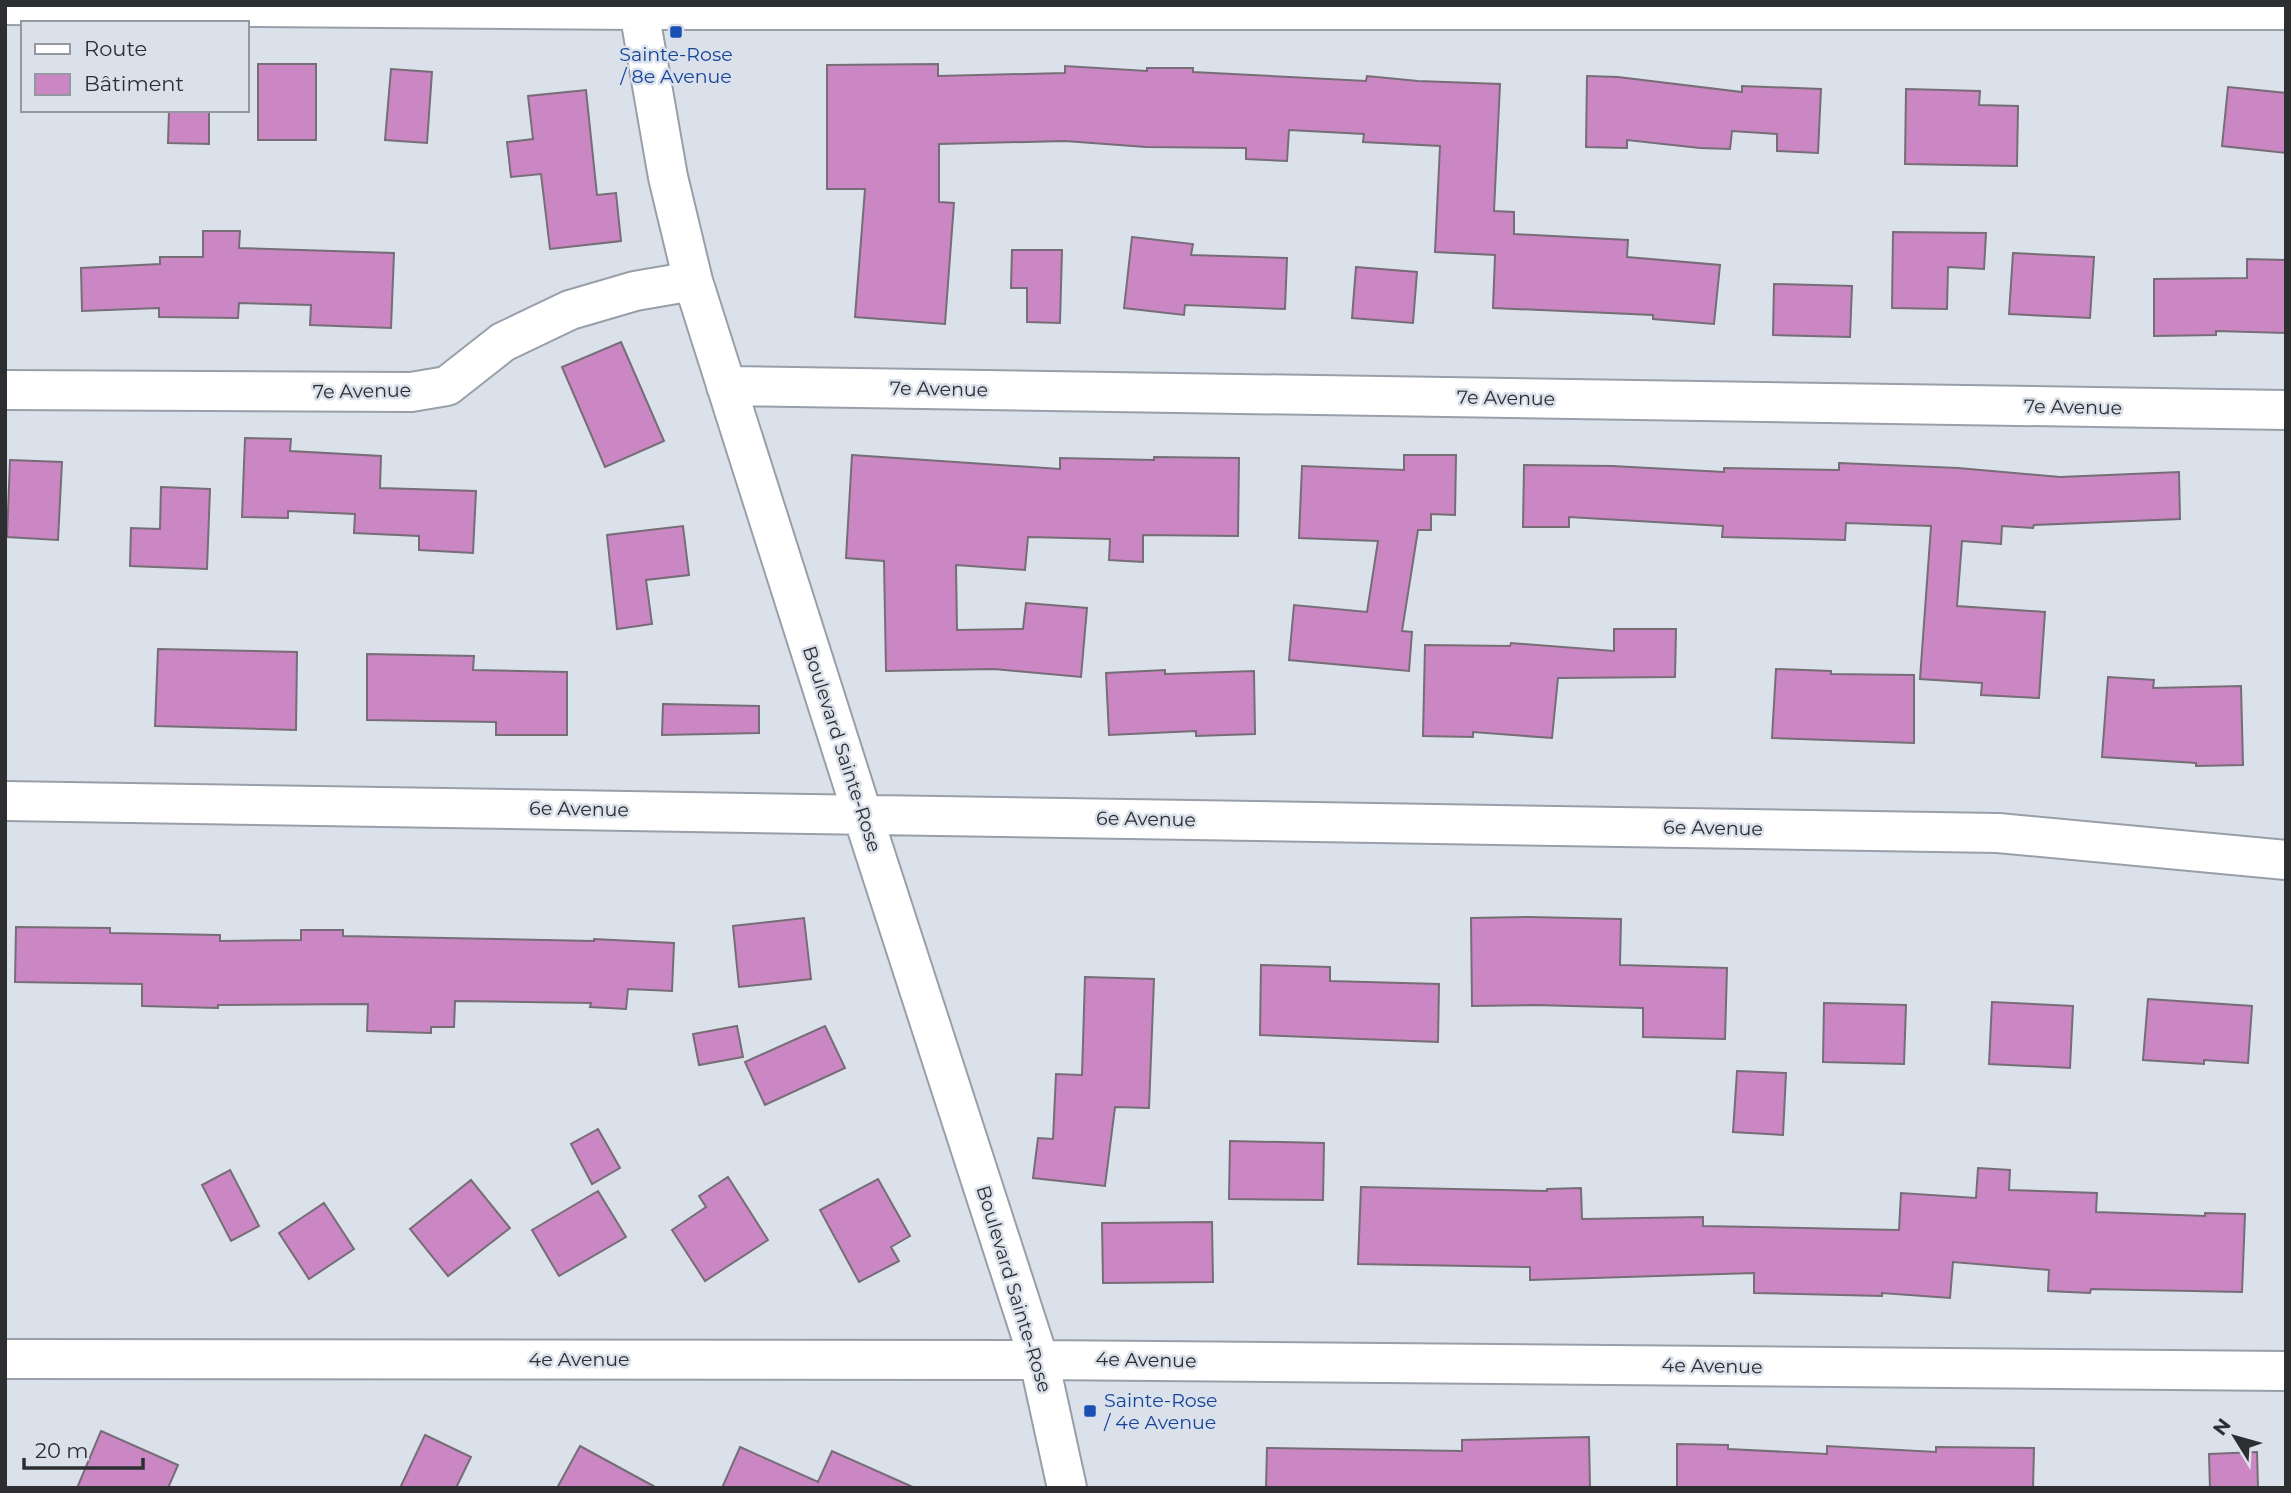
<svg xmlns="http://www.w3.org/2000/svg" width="2291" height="1493" viewBox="0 0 2291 1493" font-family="Montserrat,sans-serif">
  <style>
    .building { fill: #ca87c4; stroke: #766d75; stroke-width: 2 }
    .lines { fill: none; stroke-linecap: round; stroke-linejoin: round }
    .minor-casing { stroke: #989fa8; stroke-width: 42 }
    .minor { stroke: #fff; stroke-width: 38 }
    .transit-dot { fill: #1a4fb4; stroke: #dae1eb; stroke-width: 2.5 }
    .labels { text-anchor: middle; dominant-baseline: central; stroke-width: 5; stroke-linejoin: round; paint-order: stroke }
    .transit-label { font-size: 19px; fill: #164399; stroke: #dae1eb }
    .street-label { font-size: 19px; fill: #2c2e32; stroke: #dae1eb }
  </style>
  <rect width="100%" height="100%" fill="#dae1eb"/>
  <path class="building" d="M 258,64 L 316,64 L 316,140 L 258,140 Z
    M 938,64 L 938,76 L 1065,73 L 1065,66 L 1147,71 L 1147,68 L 1193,68 L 1193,72 L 1366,81 L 1367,76 L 1418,81 L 1500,84 L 1494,211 L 1514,212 L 1514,234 L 1628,240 L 1627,257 L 1720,265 L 1714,324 L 1653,319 L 1653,315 L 1493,308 L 1495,255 L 1435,252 L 1440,146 L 1363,142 L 1364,134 L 1289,130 L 1287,161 L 1246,159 L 1246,148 L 1146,147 L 1065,141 L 939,144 L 939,202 L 954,203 L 945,324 L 855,317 L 865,189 L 827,189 L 827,65 Z
    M 391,69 L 432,72 L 427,143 L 385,140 Z
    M 1587,76 L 1618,77 L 1742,92 L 1742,86 L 1821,89 L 1818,153 L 1777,151 L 1777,134 L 1732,131 L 1730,149 L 1700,148 L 1627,140 L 1627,148 L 1586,147 Z
    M 2228,87 L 2286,93 L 2286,153 L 2222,146 Z
    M 1906,89 L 1980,91 L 1979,105 L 2018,106 L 2017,166 L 1905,164 Z
    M 586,90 L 597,195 L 616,193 L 621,241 L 550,249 L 541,174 L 511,177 L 507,142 L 533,139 L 528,96 Z
    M 169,110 L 209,110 L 209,144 L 168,143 Z
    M 203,231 L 240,231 L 239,248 L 394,253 L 391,328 L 310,325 L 311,305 L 239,303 L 238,318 L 159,317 L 159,308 L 82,311 L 81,268 L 160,264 L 160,257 L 203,257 Z
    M 1893,232 L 1986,233 L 1984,269 L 1948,267 L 1947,309 L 1892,308 Z
    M 1132,237 L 1193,244 L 1191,255 L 1287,258 L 1285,309 L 1185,305 L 1184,315 L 1124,308 Z
    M 1012,250 L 1062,250 L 1060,323 L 1027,322 L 1027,288 L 1011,288 Z
    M 2013,253 L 2094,257 L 2090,318 L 2009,314 Z
    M 2247,259 L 2286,260 L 2286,333 L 2216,331 L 2216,335 L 2154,336 L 2154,279 L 2247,278 Z
    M 1356,267 L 1417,272 L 1413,323 L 1352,318 Z
    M 1774,284 L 1852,286 L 1850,337 L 1773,335 Z
    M 621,342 L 664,441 L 605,467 L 562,367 Z
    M 245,438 L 291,439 L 290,451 L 381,456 L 380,488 L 476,491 L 473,553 L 419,550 L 419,536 L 354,533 L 355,514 L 288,511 L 288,518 L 242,517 Z
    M 852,455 L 1060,469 L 1060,458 L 1154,460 L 1154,457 L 1239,458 L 1238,536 L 1143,535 L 1143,562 L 1109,560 L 1110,539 L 1028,537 L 1025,570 L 956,565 L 957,630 L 1023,629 L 1026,603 L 1087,608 L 1081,677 L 994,669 L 886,671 L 884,561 L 846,558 Z
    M 1404,455 L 1456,455 L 1455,515 L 1431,514 L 1431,530 L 1418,530 L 1402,631 L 1412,632 L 1409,671 L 1289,660 L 1294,605 L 1367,612 L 1378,541 L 1299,538 L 1302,466 L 1404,470 Z
    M 10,460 L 62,462 L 58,540 L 7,537 Z
    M 1839,463 L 1958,468 L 2060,477 L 2179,472 L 2180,519 L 2034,525 L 2033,528 L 2002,526 L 2001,544 L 1962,541 L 1957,606 L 2045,612 L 2039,698 L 1981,695 L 1982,683 L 1920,679 L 1931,526 L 1846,523 L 1845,540 L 1722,537 L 1723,526 L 1569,517 L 1569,527 L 1523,527 L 1524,465 L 1612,466 L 1724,472 L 1724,468 L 1839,470 Z
    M 161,487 L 210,489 L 207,569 L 130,566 L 131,528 L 160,529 Z
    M 683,526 L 689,575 L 646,580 L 652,624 L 617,629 L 607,535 Z
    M 1614,629 L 1676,629 L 1675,677 L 1558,678 L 1552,738 L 1473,732 L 1473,737 L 1423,736 L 1425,645 L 1510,646 L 1511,643 L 1614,651 Z
    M 158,649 L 297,652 L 296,730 L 155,726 Z
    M 367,654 L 474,656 L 473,670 L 567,672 L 567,735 L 496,735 L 496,722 L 367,720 Z
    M 1776,669 L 1831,671 L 1831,674 L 1914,675 L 1914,743 L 1772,738 Z
    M 1165,670 L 1165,674 L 1254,671 L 1255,734 L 1196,736 L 1196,731 L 1109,735 L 1106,673 Z
    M 2108,677 L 2154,680 L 2153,688 L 2241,686 L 2243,765 L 2196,766 L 2196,763 L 2102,757 Z
    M 663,704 L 759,706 L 759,733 L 662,735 Z
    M 1529,917 L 1621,919 L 1620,965 L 1727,968 L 1725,1039 L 1643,1037 L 1643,1008 L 1535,1005 L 1472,1006 L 1471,918 Z
    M 804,918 L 811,979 L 739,987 L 733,926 Z
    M 16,927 L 110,928 L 110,933 L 220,935 L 220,941 L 301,940 L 301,930 L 343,930 L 343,936 L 594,941 L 594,939 L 674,943 L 672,991 L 628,989 L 626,1009 L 590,1007 L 591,1003 L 455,1001 L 454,1027 L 431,1027 L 431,1033 L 367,1031 L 368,1004 L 218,1005 L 218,1008 L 142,1006 L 142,984 L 15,982 Z
    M 1261,965 L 1330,967 L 1330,981 L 1439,984 L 1438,1042 L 1260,1035 Z
    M 1085,977 L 1154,979 L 1149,1108 L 1115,1107 L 1105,1186 L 1033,1178 L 1038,1138 L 1053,1139 L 1056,1074 L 1082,1075 Z
    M 2148,999 L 2252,1006 L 2248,1063 L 2204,1060 L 2204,1064 L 2143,1060 Z
    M 1992,1002 L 2073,1006 L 2070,1068 L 1989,1064 Z
    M 1824,1003 L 1906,1005 L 1904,1064 L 1823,1062 Z
    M 737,1026 L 743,1057 L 699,1065 L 693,1034 Z
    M 825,1026 L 845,1068 L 765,1105 L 745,1062 Z
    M 1737,1071 L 1786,1073 L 1783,1135 L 1733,1132 Z
    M 598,1129 L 620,1168 L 592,1184 L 571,1144 Z
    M 1230,1141 L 1324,1143 L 1323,1200 L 1229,1199 Z
    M 1978,1168 L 2010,1170 L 2009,1190 L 2097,1193 L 2096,1212 L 2205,1216 L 2205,1213 L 2245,1214 L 2242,1292 L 2091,1289 L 2090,1293 L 2048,1291 L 2049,1270 L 1953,1262 L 1950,1298 L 1882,1293 L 1882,1296 L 1754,1293 L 1754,1273 L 1530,1280 L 1530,1267 L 1358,1264 L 1361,1187 L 1547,1191 L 1547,1189 L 1581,1188 L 1582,1219 L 1703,1217 L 1703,1226 L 1899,1230 L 1901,1193 L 1976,1198 Z
    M 230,1170 L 259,1226 L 231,1241 L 202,1185 Z
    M 728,1177 L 768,1240 L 705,1281 L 672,1230 L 706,1207 L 699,1196 Z
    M 878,1179 L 910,1236 L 891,1247 L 899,1261 L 859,1282 L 820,1210 Z
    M 471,1180 L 510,1228 L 448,1276 L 410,1229 Z
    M 598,1191 L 626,1237 L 559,1276 L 532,1230 Z
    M 324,1203 L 354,1249 L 309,1279 L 279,1233 Z
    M 1212,1222 L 1213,1282 L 1103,1283 L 1102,1223 Z
    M 101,1431 L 178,1465 L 168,1488 L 77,1488 Z
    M 425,1435 L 471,1457 L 456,1488 L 400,1488 Z
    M 1589,1437 L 1590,1488 L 1266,1488 L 1267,1448 L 1462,1451 L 1462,1440 Z
    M 1677,1444 L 1728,1445 L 1728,1449 L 1827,1454 L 1827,1446 L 1936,1452 L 1936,1447 L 2034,1448 L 2033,1488 L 1677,1488 Z
    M 580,1446 L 657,1488 L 557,1488 Z
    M 740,1447 L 818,1482 L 832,1451 L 915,1488 L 722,1488 Z
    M 2257,1452 L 2258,1488 L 2210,1488 L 2209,1454 Z"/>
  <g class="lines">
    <defs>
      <path id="minor" d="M 5,5 L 638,10 L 2286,10
        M 638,5 L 668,177 L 693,281 L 862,813 L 1039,1360 L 1067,1488
        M 726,386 L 2286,410
        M 5,390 L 411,392 L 447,386 L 503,342 L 570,310 L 635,291 L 693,281
        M 5,801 L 1998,833 L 2286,860
        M 5,1359 L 1039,1360 L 2286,1371"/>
    </defs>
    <use href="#minor" class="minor-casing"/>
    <use href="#minor" class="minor"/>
  </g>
  <g class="transit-dot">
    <rect x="669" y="25" width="14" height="14" rx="3.5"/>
    <rect x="1083" y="1404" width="14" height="14" rx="3.5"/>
  </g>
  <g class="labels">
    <g class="transit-label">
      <text x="676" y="54">Sainte-Rose<tspan x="676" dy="22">/ 8e Avenue</tspan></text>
      <text x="1104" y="1400" text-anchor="start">Sainte-Rose<tspan x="1104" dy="22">/ 4e Avenue</tspan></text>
    </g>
    <g class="street-label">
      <text transform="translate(939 389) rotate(1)">7e Avenue</text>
      <text transform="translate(362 391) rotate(-1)">7e Avenue</text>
      <text transform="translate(1506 398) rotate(1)">7e Avenue</text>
      <text transform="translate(2073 407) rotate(1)">7e Avenue</text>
      <text transform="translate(842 749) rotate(72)">Boulevard Sainte-Rose</text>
      <text transform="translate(579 809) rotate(1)">6e Avenue</text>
      <text transform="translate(1146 819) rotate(1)">6e Avenue</text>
      <text transform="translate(1713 828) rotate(1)">6e Avenue</text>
      <text transform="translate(1014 1289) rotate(73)">Boulevard Sainte-Rose</text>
      <text x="579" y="1359">4e Avenue</text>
      <text transform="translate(1146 1360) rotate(1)">4e Avenue</text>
      <text transform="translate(1712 1366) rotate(1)">4e Avenue</text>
    </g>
  </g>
  <rect width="2291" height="1493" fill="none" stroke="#2c2e32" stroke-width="14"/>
  <rect x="21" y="21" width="228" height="91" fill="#dae1eb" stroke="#9499a1" stroke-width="2"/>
  <rect x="35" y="44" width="35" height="10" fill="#ffffff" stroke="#9499a1" stroke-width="2"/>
  <text x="84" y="56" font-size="21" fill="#2c2e32">Route</text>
  <rect x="35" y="74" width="35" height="21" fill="#ca87c4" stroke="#9499a1" stroke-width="2"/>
  <text x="84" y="91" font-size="21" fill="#2c2e32">Bâtiment</text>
  <g transform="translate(2235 1437) rotate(307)" stroke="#dae1eb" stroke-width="5" paint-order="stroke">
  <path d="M0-5L12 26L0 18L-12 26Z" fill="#2c2e32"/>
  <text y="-10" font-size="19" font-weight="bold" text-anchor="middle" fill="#2c2e32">N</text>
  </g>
  <path d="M24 1458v10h119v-10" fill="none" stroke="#2c2e32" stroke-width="3.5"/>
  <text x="35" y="1458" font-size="21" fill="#2c2e32" stroke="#dae1eb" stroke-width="5" paint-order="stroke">20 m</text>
</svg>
